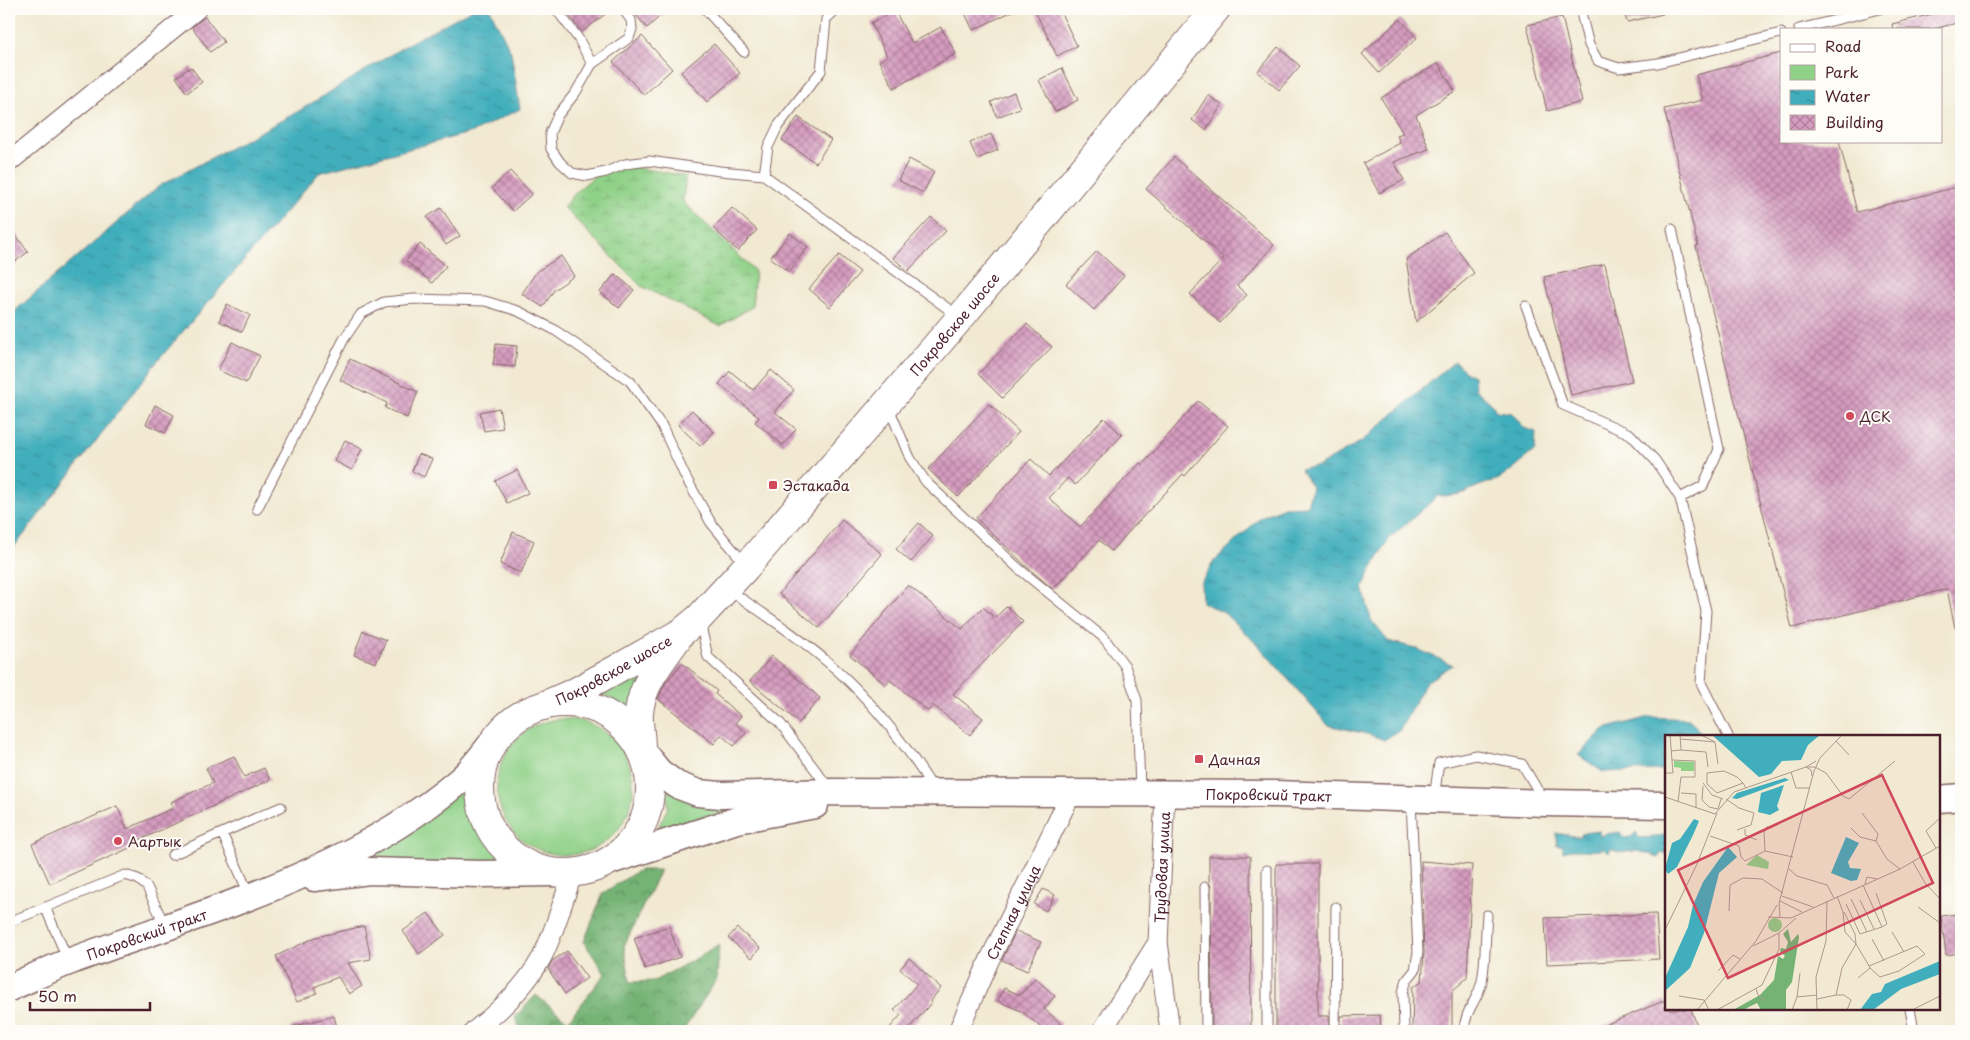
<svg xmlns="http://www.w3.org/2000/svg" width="1970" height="1040" viewBox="0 0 1970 1040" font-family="'Playpen Sans',sans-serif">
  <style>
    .green { fill: #90d188; stroke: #6d785a }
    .forest { fill: url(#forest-crowns); stroke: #5f6950 }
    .wetland { fill: url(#wetland-marsh); stroke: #6d785a }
    .water { fill: url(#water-ripples); stroke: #456674 }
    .building { fill: url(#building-cross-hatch) }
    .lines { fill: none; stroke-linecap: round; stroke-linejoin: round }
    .lane-casing { stroke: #846665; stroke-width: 11 }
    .street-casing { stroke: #846665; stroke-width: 21 }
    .secondary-casing { stroke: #846665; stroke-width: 29 }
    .primary-casing { stroke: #846665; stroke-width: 30 }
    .lane { stroke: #fff; stroke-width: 9 }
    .street { stroke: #fff; stroke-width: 19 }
    .secondary { stroke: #fff; stroke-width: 26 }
    .primary { stroke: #fff; stroke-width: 28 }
    .poi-dot { fill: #d1495b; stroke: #fdfcf7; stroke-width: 2 }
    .labels { text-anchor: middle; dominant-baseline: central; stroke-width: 4; stroke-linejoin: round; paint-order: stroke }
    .street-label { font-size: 14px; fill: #4a1f2b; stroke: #fdfcf7 }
    .poi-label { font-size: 14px; fill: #4a1f2b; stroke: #fdfcf7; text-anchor: start }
    .inset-road { fill: none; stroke: #ae988f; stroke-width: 1 }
    .view { fill: #d1495b; fill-opacity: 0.15; stroke: #d1495b; stroke-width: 2.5 }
    .inset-edge { fill: none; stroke: #4a1f2b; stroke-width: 2.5 }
  </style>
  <defs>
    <pattern id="forest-crowns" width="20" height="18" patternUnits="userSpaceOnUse" patternTransform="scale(1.25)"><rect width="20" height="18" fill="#74b374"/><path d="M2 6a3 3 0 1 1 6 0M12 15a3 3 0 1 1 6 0" fill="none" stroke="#61915f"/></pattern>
    <pattern id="wetland-marsh" width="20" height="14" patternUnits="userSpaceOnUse" patternTransform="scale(1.25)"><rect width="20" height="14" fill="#90d188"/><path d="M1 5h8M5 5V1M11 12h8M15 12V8" fill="none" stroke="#7eb376"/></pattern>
    <pattern id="water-ripples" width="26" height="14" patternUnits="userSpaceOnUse" patternTransform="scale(1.25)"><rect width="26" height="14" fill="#40aebc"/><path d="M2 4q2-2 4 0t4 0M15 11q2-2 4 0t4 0" fill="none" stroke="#388d99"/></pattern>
    <pattern id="building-cross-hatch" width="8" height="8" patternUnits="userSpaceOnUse" patternTransform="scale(1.25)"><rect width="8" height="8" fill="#d59bbf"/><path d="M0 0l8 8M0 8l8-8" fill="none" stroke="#af7e9b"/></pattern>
  </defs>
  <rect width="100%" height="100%" fill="#fdfcf7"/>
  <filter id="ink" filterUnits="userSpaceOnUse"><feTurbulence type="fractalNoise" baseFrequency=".02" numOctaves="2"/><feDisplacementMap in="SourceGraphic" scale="10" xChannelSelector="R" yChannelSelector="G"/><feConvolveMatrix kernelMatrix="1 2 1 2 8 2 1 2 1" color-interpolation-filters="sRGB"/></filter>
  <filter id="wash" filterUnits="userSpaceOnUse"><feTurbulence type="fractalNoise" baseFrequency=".0096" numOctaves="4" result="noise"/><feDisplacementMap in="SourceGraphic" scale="20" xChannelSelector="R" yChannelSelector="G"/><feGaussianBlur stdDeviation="1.12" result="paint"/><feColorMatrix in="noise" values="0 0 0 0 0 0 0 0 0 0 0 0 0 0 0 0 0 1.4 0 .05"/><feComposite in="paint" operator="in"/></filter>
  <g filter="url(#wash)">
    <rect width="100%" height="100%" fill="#f1e9d1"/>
    <path class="green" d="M 656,649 L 629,715 L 609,697 L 584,692 Z
      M497 787a68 68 0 1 1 136 0a68 68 0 1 1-136 0Z
      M 471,770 L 475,809 L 512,864 L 343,865 Z
      M 667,790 L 776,805 L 658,827 L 668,808 Z"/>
    <path class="forest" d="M 639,870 L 660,870 L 624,946 L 630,982 L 654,981 L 695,959 L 719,944 L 717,979 L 683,1031 L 521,1031 L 515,1017 L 536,995 L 568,1021 L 605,974 L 584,942 L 603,893 Z"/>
    <path class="wetland" d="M 610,163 L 686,176 L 683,202 L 755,271 L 752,307 L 720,326 L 641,286 L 563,207 L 578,190 Z"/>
    <path class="water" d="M 473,9 L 490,9 L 511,52 L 520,109 L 473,132 L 319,173 L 156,363 L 9,554 L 9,316 L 159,186 L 297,112 L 413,41 Z
      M 1455,361 L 1467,373 L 1474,376 L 1475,389 L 1492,404 L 1496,411 L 1512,413 L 1524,428 L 1536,432 L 1535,450 C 1524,459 1513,470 1501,478 C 1492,483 1481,484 1472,489 C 1461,495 1451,496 1438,496 L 1390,538 L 1377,559 L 1363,587 L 1371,620 L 1388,641 L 1415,648 L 1453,665 L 1426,682 L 1400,730 L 1384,740 L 1371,735 L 1328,725 L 1258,645 L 1224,613 L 1202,602 L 1201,583 L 1214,561 L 1261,517 L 1284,507 L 1307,506 L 1312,487 L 1300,469 L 1319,466 L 1362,441 Z
      M 1649,717 L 1689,719 L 1704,736 L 1666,736 L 1666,770 L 1603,772 L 1578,755 L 1604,729 Z
      M 1600,831 L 1600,837 L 1605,834 L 1620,832 L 1625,838 L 1631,837 L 1636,832 L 1639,838 L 1658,837 L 1666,834 L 1666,854 L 1661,853 L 1658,858 L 1651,854 C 1644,855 1641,851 1635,851 C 1622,851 1626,856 1611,849 L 1609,853 L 1604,849 C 1590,853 1576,847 1563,852 L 1563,846 L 1557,846 L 1556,833 L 1579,837 L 1582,833 Z"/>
    <g id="blocks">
      <path class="building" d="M 564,9 L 612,9 L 582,32 Z
        M 631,9 L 668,9 L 647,28 Z
        M 963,9 L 1017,9 L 973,30 Z
        M 1045,9 L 1059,9 L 1077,46 L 1057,56 L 1036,13 Z
        M 1623,9 L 1662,9 L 1663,14 L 1627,22 Z
        M 1953,9 L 1961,9 L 1961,22 L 1933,29 L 1893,29 L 1892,24 Z
        M 895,11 L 912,43 L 941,27 L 956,54 L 894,88 L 879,61 L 887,56 L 871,23 Z
        M 205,17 L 224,42 L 210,52 L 192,27 Z
        M 1562,17 L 1582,102 L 1547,111 L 1527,25 Z
        M 1400,19 L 1417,38 L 1379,73 L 1362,54 Z
        M 642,36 L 672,69 L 644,95 L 613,62 Z
        M 714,44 L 740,73 L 707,102 L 681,72 Z
        M 1278,47 L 1300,66 L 1279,90 L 1257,72 Z
        M 1781,53 L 1781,141 L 1839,141 L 1857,212 L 1961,186 L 1961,628 L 1955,628 L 1947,589 L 1792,628 L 1696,246 L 1698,246 L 1664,109 L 1703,100 L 1696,75 Z
        M 1438,63 L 1455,91 L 1416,115 L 1429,149 L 1394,162 L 1404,180 L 1379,193 L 1363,163 L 1400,143 L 1397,135 L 1403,133 L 1381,98 Z
        M 191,67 L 202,82 L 187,93 L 176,77 Z
        M 1062,68 L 1078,100 L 1055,112 L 1039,80 Z
        M 1014,92 L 1020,108 L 997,117 L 991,102 Z
        M 1208,95 L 1222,105 L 1206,130 L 1192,120 Z
        M 798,117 L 831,140 L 816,163 L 782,140 Z
        M 991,134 L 998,150 L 977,159 L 970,143 Z
        M 1174,157 L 1274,245 L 1237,286 L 1247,295 L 1220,323 L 1190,294 L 1224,258 L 1146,189 Z
        M 909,159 L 934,172 L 923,193 L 898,180 Z
        M 510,171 L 532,194 L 513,211 L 492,188 Z
        M 441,208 L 460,236 L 446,245 L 427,217 Z
        M 732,208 L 757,230 L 738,251 L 713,228 Z
        M 931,217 L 946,231 L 908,271 L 893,258 Z
        M 9,225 L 28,252 L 9,266 Z
        M 1445,232 L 1474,273 L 1416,322 L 1406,259 Z
        M 790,233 L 808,247 L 789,272 L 770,258 Z
        M 420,244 L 446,266 L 432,283 L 406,261 Z
        M 1097,251 L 1124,276 L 1094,310 L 1066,284 Z
        M 839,255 L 860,272 L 830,307 L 809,289 Z
        M 561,256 L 574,276 L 554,290 L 543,307 L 522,294 L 536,272 Z
        M 1605,264 L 1632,381 L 1571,395 L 1544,277 Z
        M 615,274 L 634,290 L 619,308 L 600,292 Z
        M 227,304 L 250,315 L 242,332 L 219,321 Z
        M 1027,324 L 1052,347 L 1002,398 L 978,374 Z
        M 232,342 L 260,356 L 246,383 L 218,370 Z
        M 496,344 L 517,346 L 515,367 L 493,365 Z
        M 350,359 L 418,392 L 407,418 L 385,408 L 387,403 L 340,380 Z
        M 771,370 L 794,390 L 775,412 L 796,429 L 783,445 L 755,422 L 759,417 L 719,384 L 730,371 L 753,390 Z
        M 1198,401 L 1228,426 L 1185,476 L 1183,474 L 1111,551 L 1099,540 L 1053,589 L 1028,568 L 976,518 L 1031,459 L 1049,476 L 1104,418 L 1122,435 L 1075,485 L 1068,478 L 1049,498 L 1080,527 L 1140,463 L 1142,465 Z
        M 989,404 L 1019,432 L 958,497 L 928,469 Z
        M 155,405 L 174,415 L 165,433 L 146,424 Z
        M 499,408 L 503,428 L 484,431 L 480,412 Z
        M 692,410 L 714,432 L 700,446 L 678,425 Z
        M 345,440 L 362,449 L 352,470 L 334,461 Z
        M 419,454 L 432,459 L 424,477 L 412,471 Z
        M 517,470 L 528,493 L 507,503 L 495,481 Z
        M 842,520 L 882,554 L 819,628 L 779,594 Z
        M 919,523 L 933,536 L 911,562 L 896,549 Z
        M 513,532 L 534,541 L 521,573 L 500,564 Z
        M 908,585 L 962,629 L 983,607 L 995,618 L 1007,606 L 1023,622 L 953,694 L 983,718 L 970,735 L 933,705 L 928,711 L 890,680 L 886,685 L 850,655 Z
        M 363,631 L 386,640 L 376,663 L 354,655 Z
        M 772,656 L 820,698 L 799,723 L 750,681 Z
        M 682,663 L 717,691 L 715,694 L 741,716 L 735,723 L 746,733 L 734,746 L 721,735 L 714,744 L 658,699 L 665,684 Z
        M 234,756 L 244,777 L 264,768 L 270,780 L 133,843 L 134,846 L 50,884 L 32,844 L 117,806 L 127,829 L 173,808 L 171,802 L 213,783 L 206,768 Z
        M 1209,856 L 1250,856 L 1251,1031 L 1212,1031 L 1211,887 L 1209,882 Z
        M 1421,861 L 1472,865 L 1467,978 L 1452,991 L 1452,1031 L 1412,1031 L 1413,987 L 1422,981 L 1424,953 Z
        M 1276,864 L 1318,864 L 1318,1016 L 1329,1016 L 1329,1031 L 1276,1031 Z
        M 1043,889 L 1055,895 L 1046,911 L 1034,904 Z
        M 428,913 L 445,935 L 419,954 L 403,931 Z
        M 1656,914 L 1659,959 L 1547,964 L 1545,918 Z
        M 1957,914 L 1961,953 L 1946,955 L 1941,916 Z
        M 364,926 L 371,959 L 348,963 L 362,986 L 349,994 L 338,977 L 314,987 L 317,993 L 297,1002 L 276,956 L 316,937 Z
        M 669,926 L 680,957 L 645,969 L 634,938 Z
        M 737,928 L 760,948 L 752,958 L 728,938 Z
        M 1016,931 L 1041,942 L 1027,971 L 1002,960 Z
        M 567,951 L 587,978 L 565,994 L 548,969 L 552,961 Z
        M 909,958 L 941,988 L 930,1001 L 932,1002 L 907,1031 L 887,1031 L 901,1015 L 894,1010 L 917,984 L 900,969 Z
        M 1035,978 L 1055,996 L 1044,1009 L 1062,1024 L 1055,1031 L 1045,1031 L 1023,1012 L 998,1001 L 1004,988 L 1020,995 Z
        M 1666,1000 L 1666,1009 L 1691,1009 L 1699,1031 L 1590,1031 Z
        M 1380,1015 L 1381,1031 L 1341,1031 L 1341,1016 Z
        M 334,1016 L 338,1031 L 292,1031 L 291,1027 Z"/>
    </g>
  </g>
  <g filter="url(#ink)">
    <use href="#blocks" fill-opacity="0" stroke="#846665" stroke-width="1"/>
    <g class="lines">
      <defs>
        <path id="lane" d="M 556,9 L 578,38 L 592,64 L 576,92 L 558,115 L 550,133 L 551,149 L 560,162 L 572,173 L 587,176 L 606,172 L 625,164 L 649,161 L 720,171 L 764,175 L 958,316
          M 705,9 L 744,52
          M 1580,9 L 1589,45 L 1598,61 L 1619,68 L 1658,63 L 1781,33
          M 1799,29 L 1880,9
          M 592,64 L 629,38 L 632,29 L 631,20 L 623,9
          M 764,175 L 768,147 L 778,126 L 821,71 L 826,19 L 837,9
          M 1672,229 L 1719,449 L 1703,486 L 1680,498 L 1706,611 L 1701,683 L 1728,736
          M 1526,306 L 1563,405 L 1630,434 L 1655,460 L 1680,498
          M 889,408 L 910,458 L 926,482 L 1018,568 L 1104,638 L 1125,666 L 1137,700 L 1140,791
          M 257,509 L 344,339 L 361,314 L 384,302 L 414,299 L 485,301 L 518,311 L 553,329 L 630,381 L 662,426 L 685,476 L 711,523 L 745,564
          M 729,590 C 767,616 805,641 839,672 C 875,705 907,747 933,788
          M 700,622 L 708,657 L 780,723 L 829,788
          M 1434,798 L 1439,763 L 1476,755 L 1522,764 L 1543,799
          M 222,833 L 249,894
          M 172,855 L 281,807
          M 1267,870 L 1267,1031
          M 1205,887 L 1206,1031
          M 45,907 L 68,960
          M 9,922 L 125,875 L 138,879 L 147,887 L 164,924
          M 1910,1009 L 1914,1031
          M 1335,1031 L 1336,907
          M 1404,1031 L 1403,992 L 1407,980 L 1415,970 L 1418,952 L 1411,801
          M 1464,1031 C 1465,1009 1478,1001 1482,981 C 1486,960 1485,937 1487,915"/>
        <g id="street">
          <path d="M 9,162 L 197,9"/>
          <path d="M 1158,942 L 1170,1031"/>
          <path d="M 474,1031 C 500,1011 526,986 542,957 C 555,931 563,900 573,873"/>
          <path id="s1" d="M 958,1031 L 989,961 L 1071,794"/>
          <path id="s2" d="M 1102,1031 L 1158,942 L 1165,793"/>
        </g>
        <g id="secondary">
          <path id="s3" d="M 646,756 L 659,772 L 677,785 L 698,793 L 721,795 L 832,792 L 1275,794 L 1545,803 L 1666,805"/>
          <path d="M 1939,799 L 1961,797"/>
          <path d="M 607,862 L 737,820 L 815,805"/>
          <path d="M 314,878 L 369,871 L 481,874 L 554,873"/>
          <path id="s4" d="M 9,988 C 30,979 50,969 71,961 C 203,912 351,873 460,780 C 476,766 488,747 502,731"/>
        </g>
        <g id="primary">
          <circle cx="565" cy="788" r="85"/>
          <path id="s5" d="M 543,706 L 577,691 L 615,670 L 682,632 L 699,618 L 746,567 L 960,318 L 1216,9"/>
          <path d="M 641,747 C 641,736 638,723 639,712 C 642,684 661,661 677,639"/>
        </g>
      </defs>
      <use href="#lane" class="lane-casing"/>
      <use href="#street" class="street-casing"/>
      <use href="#secondary" class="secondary-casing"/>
      <use href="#primary" class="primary-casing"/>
      <use href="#lane" class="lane"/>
      <use href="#street" class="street"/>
      <use href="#secondary" class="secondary"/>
      <use href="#primary" class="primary"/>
    </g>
  </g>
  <g class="poi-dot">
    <circle cx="1850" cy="416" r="5"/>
    <rect x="768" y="480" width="10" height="10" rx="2.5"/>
    <rect x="1194" y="754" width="10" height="10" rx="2.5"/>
    <circle cx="118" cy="841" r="5"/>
  </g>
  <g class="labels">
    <g class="street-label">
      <text stroke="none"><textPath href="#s5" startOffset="569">Покровское шоссе</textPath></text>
      <text stroke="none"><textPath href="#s5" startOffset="79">Покровское шоссе</textPath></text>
      <text stroke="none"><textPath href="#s3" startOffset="636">Покровский тракт</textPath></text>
      <text stroke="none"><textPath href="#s2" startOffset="180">Трудовая улица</textPath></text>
      <text stroke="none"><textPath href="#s1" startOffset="131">Степная улица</textPath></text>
      <text stroke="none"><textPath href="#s4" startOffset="148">Покровский тракт</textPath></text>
    </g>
    <g class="poi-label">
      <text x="1860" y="416">ДСК</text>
      <text x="783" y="485">Эстакада</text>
      <text x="1209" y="759">Дачная</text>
      <text x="128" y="841">Аартык</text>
    </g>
  </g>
  <g transform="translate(1665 735)">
    <rect width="275" height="275" fill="#f1e9d1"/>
    <path d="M 9,26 L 29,27 L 29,36 L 16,36 L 16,33 L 9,32 ZM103 190a7 7 0 1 1 14 0a7 7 0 1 1-14 0Z" fill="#90d188"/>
    <path d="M 123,194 L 126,207 L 133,199 L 134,202 L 127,247 L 121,255 L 121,275 L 96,275 L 92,268 L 78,275 L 68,275 L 95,260 L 109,245 L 113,221 L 118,224 L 120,221 L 115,216 L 116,213 L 121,214 L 123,207 L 118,199 Z" fill="#74b374"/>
    <path d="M 92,120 L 104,127 L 103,134 L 81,130 Z" fill="#90d188"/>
    <path d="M 47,0 L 155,0 L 143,10 L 136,25 L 117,26 L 106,39 L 94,42 ZM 120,43 L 124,45 L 72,64 L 67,63 L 72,58 ZM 119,50 L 112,71 L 114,75 L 105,80 L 93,77 L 96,58 ZM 29,84 L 34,86 L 28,100 L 12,132 L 3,139 L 0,134 L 7,108 L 15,104 ZM 181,102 L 194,108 L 183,127 L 185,133 L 196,134 L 192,145 L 186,146 L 166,138 ZM 63,112 L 72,122 L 54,138 L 39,198 L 25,233 L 0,256 L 0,243 L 23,192 L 28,170 L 38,147 ZM 275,226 L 275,239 L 236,254 L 208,275 L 195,275 L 207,259 L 216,257 L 220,249 Z" fill="#40aebc"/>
    <path class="inset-road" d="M 36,0 L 50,7 L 53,29M 16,4 L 50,7M 171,6 L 184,20M 16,15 L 41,17 L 43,32M 6,16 L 16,15 L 15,0M 7,25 L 30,26 L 30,42 L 16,42 L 13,67M 126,37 L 131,53 L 145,53M 0,38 L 8,38 L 5,0M 147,41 L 146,35 L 141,32 L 151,26M 38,48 L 47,60 L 58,64M 78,48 L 52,58 L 42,49 L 42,38 L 59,36 L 72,42 L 78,48 L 81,53M 38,51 L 37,65 L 44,72 L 53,74 L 56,64M 16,58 L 31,59 L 31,73M 0,62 L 50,79 L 69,57 L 141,32 L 150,32 L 161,38 L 178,61 L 184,64 L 230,26M 61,64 L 74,73 L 89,78 L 86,90 L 72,95M 197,78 L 213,99 L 211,106 L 222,124 L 235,134M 186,93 L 195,102 L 211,106M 80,94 L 80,100 L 92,105M 45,101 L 74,111 L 76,122 L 80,126 L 100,116 L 128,122M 271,113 L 261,96 L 275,83M 100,116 L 99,97 L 103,91M 248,127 L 260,148 L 275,164M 124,134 L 132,141 L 162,150 L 169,163M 200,149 L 202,142 L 212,144M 198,150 L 217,192 L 222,189 L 211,158M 117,161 L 148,172M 172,161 L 178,177 L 180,197 L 191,209 L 203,229 L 205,233 L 215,242 L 234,236 L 260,219 L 252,211 L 204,231M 186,164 L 202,197M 195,165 L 209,194M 115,166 L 137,177M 181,169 L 195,199 L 217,192M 253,172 L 275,188M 64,176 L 65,150 L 78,143 L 97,144 L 118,158M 103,182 L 126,183 L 235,134 L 275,111M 115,182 L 114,168 L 149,36 L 155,23 L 177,0M 0,195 L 32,129 L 52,78M 227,197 L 239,217M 207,204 L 219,226M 88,211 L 114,198 L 131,183M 53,236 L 68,220 L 75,224M 193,243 L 205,233M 91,254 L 93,260 L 101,266M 171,260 L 179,260 L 186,265 L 182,275M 14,261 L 39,265 L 44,275M 132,262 L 135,238M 152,264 L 171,260 L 177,233 L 191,209 L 190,199 L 179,177M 32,275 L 91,206 L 112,170M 52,275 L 97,250 L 114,214 L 114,198M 127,275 L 132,262 L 152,260M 152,275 L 151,242 L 161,206 L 162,166M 247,275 L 275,261"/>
    <path class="view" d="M 217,40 L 268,148 L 63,243 L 13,135 Z"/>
    <rect width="275" height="275" class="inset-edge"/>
  </g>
  <rect width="1970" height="1040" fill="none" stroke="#fdfcf7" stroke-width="30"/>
  <rect x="1780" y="28" width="162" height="115" fill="#fdfcf7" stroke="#b5a4a5"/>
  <rect x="1790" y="44" width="25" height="8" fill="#ffffff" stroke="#b5a4a5"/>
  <text x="1825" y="52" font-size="15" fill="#4a1f2b">Road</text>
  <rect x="1790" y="65" width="25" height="15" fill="#90d188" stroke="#b5a4a5"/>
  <text x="1825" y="78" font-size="15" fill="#4a1f2b">Park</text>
  <rect x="1790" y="90" width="25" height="15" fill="url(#water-ripples)" stroke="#b5a4a5"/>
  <text x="1825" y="102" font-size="15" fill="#4a1f2b">Water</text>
  <rect x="1790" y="115" width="25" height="15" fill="url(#building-cross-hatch)" stroke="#b5a4a5"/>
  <text x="1825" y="128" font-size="15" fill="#4a1f2b">Building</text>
  <path d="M30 1002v8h120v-8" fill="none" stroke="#4a1f2b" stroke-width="2.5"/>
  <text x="38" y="1002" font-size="15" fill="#4a1f2b" stroke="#fdfcf7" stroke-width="4" paint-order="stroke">50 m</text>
</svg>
